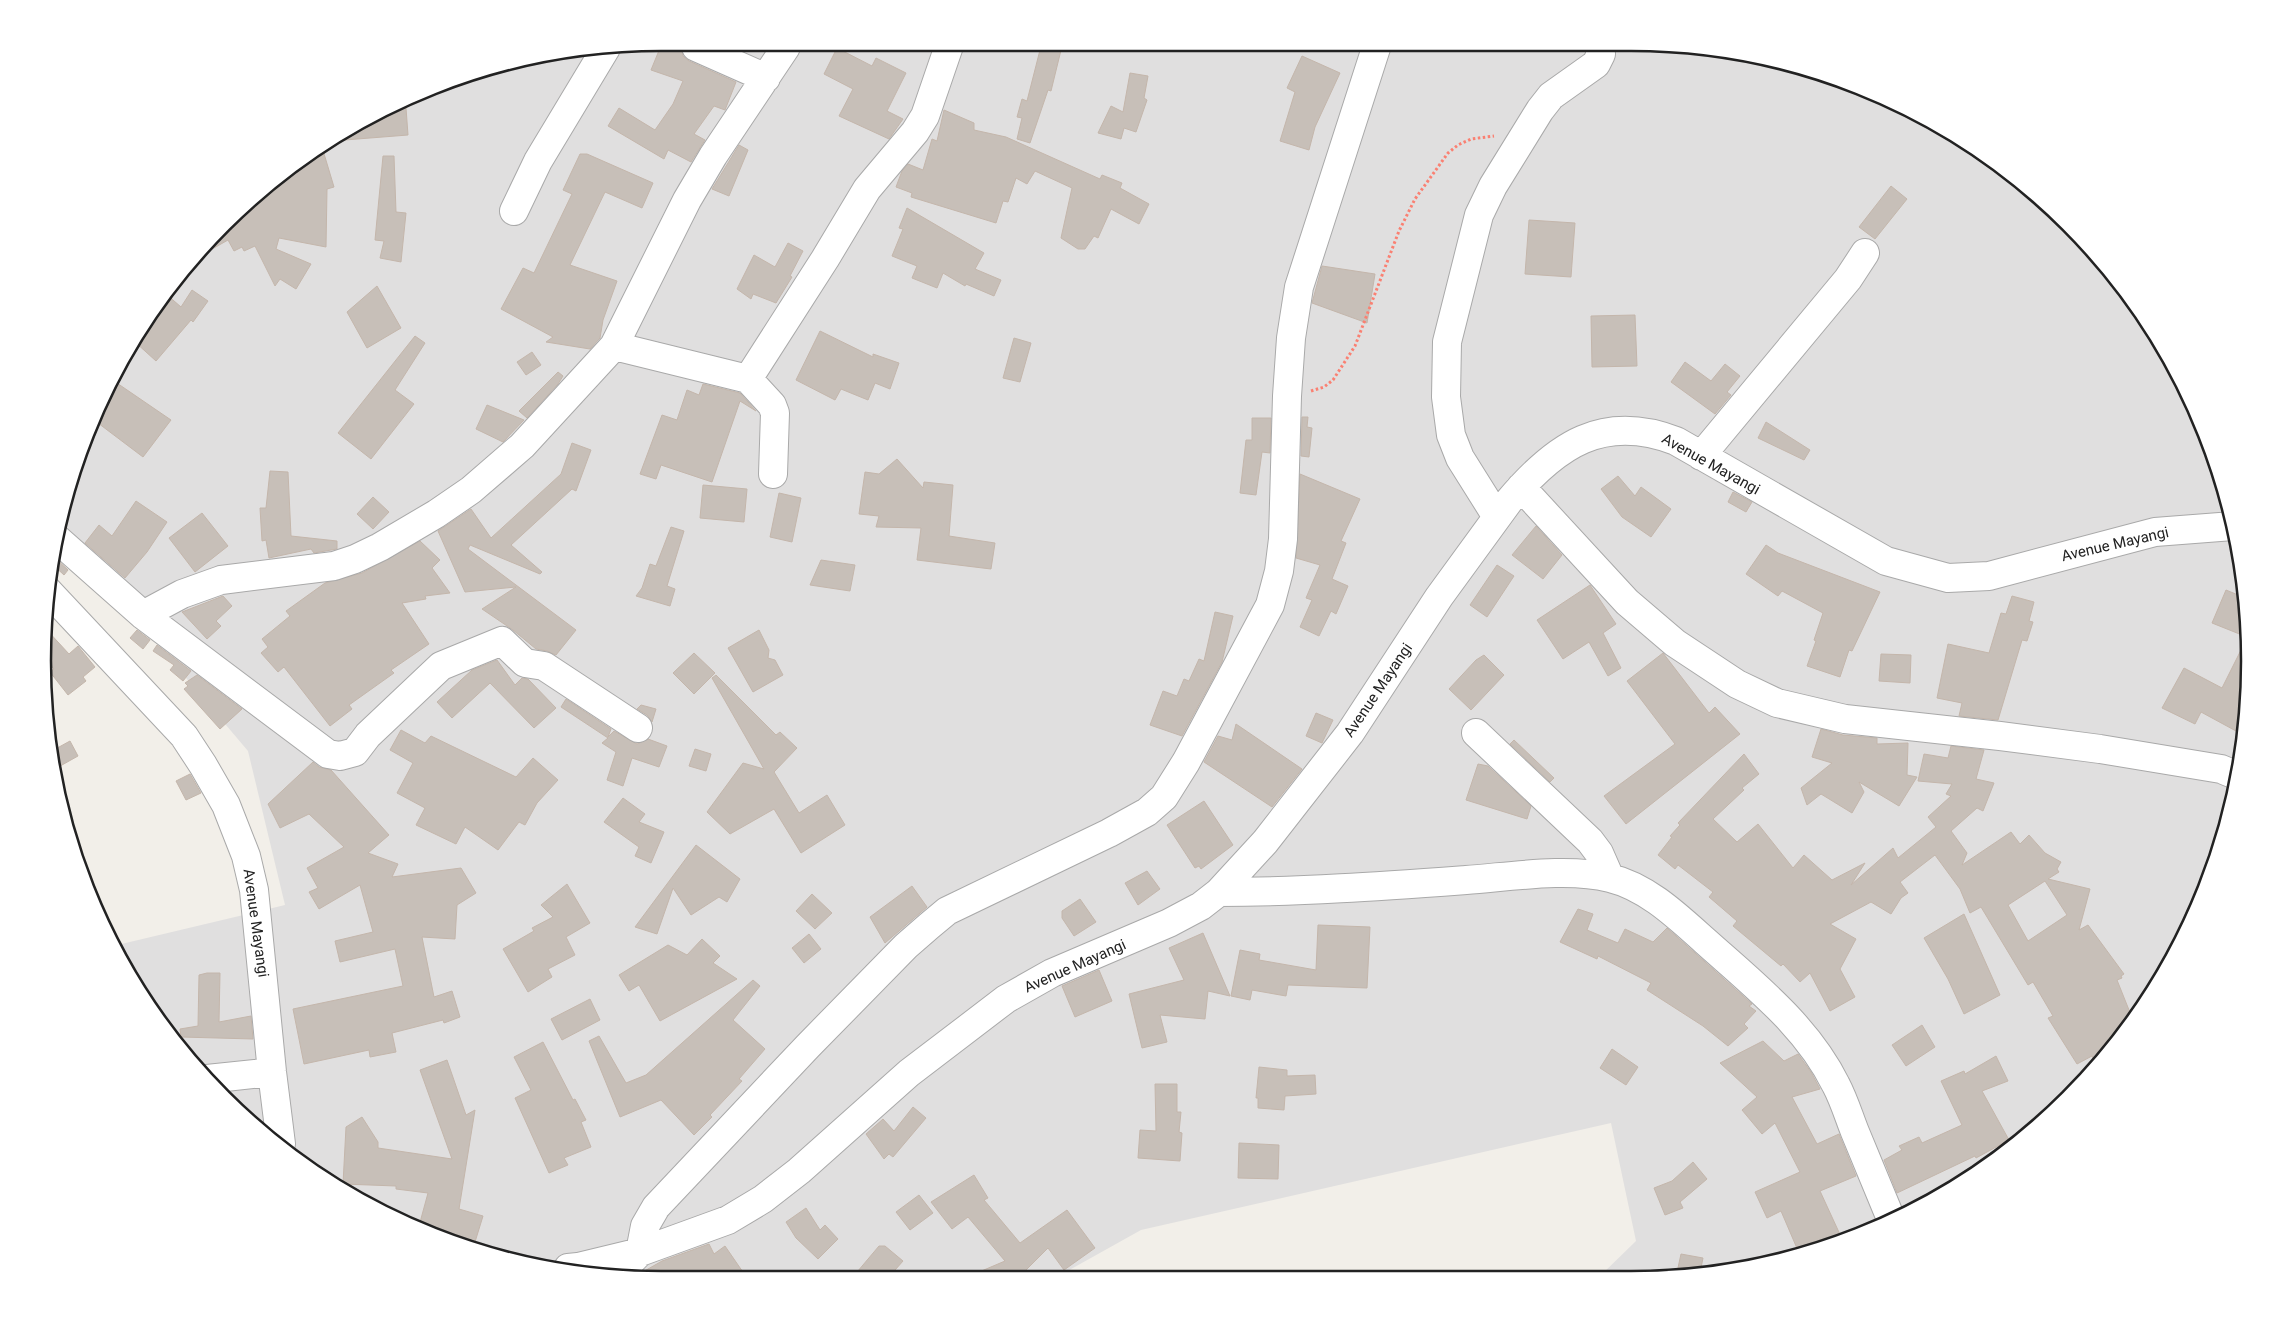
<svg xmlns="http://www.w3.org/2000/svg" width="2292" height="1322" viewBox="0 0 2292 1322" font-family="Roboto,sans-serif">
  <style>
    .residential { fill: #e0dfdf }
    .building { fill: #c7bfb8; stroke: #c4b6ab; fill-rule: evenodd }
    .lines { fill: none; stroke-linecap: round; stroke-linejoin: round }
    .minor-casing { stroke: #a9a9a9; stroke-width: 30 }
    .path { stroke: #fa8072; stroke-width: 3; stroke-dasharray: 2.5 2.5; stroke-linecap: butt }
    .minor { stroke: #fff; stroke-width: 28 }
    .labels { text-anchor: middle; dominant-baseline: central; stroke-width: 4; stroke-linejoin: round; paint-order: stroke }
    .street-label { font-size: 15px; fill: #222; stroke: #fff }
    .rim { fill: none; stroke: #222; stroke-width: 2.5 }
  </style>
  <rect width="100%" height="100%" fill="#f2efe9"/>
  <path class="residential" d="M 1672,44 L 1830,75 L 1974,147 L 2068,223 L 2145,317 L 2202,424 L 2238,540 L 2249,661 L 2238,781 L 2203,897 L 2145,1004 L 2068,1099 L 1941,1196 L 1830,1247 L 1672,1278 L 1598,1278 L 1636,1241 L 1611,1123 L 1141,1230 L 1055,1278 L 620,1278 L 462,1247 L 318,1175 L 196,1069 L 126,971 L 113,946 L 285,905 L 248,751 L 58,527 L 64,501 L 106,388 L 147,317 L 223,224 L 285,170 L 387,106 L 462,75 L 580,48 Z"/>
  <path class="building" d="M 1041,46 L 1062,46 L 1051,91 L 1048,90 L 1030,143 L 1017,139 L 1022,118 L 1017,117 L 1022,99 L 1027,101 Z
    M 681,47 L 683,56 L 689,61 L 736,82 L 725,110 L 714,106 L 694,134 L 705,140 L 691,162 L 668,150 L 664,159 L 608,126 L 619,108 L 655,130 L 673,104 L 683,81 L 651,70 L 660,48 Z
    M 837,48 L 872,66 L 876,58 L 906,73 L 887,111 L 903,119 L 889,139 L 839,116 L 853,89 L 824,74 Z
    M 1302,56 L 1340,73 L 1315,127 L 1309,150 L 1280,141 L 1295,92 L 1287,88 Z
    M 1130,73 L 1148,76 L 1144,98 L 1147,100 L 1136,132 L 1124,128 L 1121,139 L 1098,133 L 1111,106 L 1123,112 Z
    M 406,108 L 408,135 L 332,141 L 381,110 Z
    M 944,110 L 974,123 L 974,130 L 1006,137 L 1100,179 L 1102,175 L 1122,183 L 1120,188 L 1149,204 L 1139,224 L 1111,209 L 1098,238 L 1094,236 L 1085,249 L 1078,249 L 1061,238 L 1072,188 L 1035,171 L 1027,184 L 1016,178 L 1008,202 L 1003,201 L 996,223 L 911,197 L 912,193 L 896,187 L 902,171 L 908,164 L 923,170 L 932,139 L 937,141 Z
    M 739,145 L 748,150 L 729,196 L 712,189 Z
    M 322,147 L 334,187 L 327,189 L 326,247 L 279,238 L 276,249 L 311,264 L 296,289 L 280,279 L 275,286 L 255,246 L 244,251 L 242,247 L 234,251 L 228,240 L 198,257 L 223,224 L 285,170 Z
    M 580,154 L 587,154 L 653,183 L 642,208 L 605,192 L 570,265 L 617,281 L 603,320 L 600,338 L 590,349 L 546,342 L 553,337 L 501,309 L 523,268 L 534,273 L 572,194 L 563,190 Z
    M 383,156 L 394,156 L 396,212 L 406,213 L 401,262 L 380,258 L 384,241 L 375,240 Z
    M 1891,186 L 1907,199 L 1875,239 L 1859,227 Z
    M 907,208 L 984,253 L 975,269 L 1001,280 L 994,296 L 966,284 L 965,286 L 943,273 L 937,288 L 912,278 L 917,266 L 892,256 L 903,229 L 899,228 Z
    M 1529,220 L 1575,223 L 1571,277 L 1525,274 Z
    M 788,243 L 803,251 L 790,276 L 792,277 L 776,303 L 753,294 L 751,299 L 737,289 L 754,255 L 775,267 Z
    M 1322,266 L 1375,274 L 1367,323 L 1312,303 Z
    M 377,286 L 401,328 L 367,348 L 347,312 Z
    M 192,290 L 208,301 L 193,322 L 191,320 L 156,361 L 135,342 L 148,326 L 144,322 L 166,294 L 181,307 Z
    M 1635,315 L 1637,366 L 1592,367 L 1591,316 Z
    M 820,331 L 873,357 L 873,354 L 899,363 L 890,389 L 875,383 L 868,400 L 841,389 L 835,400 L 796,380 Z
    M 415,336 L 425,343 L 395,390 L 414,404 L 371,459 L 338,433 Z
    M 1014,338 L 1031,343 L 1020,382 L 1003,378 Z
    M 532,352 L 541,365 L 526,375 L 517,362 Z
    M 1685,362 L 1711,381 L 1725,364 L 1740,376 L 1727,392 L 1731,395 L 1715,414 L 1671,382 Z
    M 558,372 L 563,376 L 558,384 L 527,418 L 519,411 Z
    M 111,379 L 171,420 L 143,457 L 94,420 Z
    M 703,384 L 740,393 L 756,411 L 740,401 L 712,482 L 661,465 L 656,479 L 640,474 L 662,415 L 677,420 L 687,390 L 699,395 Z
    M 487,405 L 524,420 L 503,442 L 476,429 Z
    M 1302,417 L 1308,417 L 1307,427 L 1312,428 L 1309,457 L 1301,456 Z
    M 1252,418 L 1271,418 L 1270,453 L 1262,452 L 1256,495 L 1240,493 L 1246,440 L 1252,440 Z
    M 1766,422 L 1810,450 L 1804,460 L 1758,438 Z
    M 572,443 L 591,450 L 576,491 L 572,489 L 511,545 L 542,572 L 540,574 L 470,545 L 468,549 L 576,630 L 556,655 L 547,651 L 536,649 L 513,630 L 482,609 L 516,587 L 465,592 L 438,531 L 471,509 L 491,538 L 561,474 Z
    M 897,459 L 923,488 L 924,482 L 953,485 L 949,536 L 995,543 L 991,569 L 917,560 L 921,528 L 876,527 L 879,516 L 859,514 L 865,472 L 879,474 Z
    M 270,471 L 288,472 L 291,536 L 337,541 L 337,549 L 314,553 L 311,549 L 269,558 L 266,540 L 262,541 L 260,508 L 266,508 Z
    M 1300,474 L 1360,499 L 1341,541 L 1346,543 L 1332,579 L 1348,586 L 1336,614 L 1331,611 L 1319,636 L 1300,627 L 1312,600 L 1306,598 L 1320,565 L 1296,558 Z
    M 1618,476 L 1635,496 L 1641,487 L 1671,509 L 1651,537 L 1622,517 L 1601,489 Z
    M 703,485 L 747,489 L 744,522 L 700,518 Z
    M 1733,492 L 1752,502 L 1746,512 L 1728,502 Z
    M 779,493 L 801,498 L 792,542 L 770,537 Z
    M 373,497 L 389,512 L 373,529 L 357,514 Z
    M 136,501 L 167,522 L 147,552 L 125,578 L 85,543 L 99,525 L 112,536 Z
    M 202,513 L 228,546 L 195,572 L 169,538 Z
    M 1536,526 L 1562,555 L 1543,579 L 1512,555 Z
    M 671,527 L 684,531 L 667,586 L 675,589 L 670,606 L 636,596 L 642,588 L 650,564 L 656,566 Z
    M 420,541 L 440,560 L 432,568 L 450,593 L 425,596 L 426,599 L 402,603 L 429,644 L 391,670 L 394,673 L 349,705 L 352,709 L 330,726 L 284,667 L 278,672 L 261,653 L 268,647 L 262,639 L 290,616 L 286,611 L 325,583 L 362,573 Z
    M 1766,545 L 1778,553 L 1880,592 L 1852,651 L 1849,650 L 1840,677 L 1807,666 L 1816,641 L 1814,640 L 1823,613 L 1782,591 L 1778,596 L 1746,574 Z
    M 53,556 L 68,570 L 64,575 L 51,563 Z
    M 821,560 L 855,565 L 850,591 L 810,585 Z
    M 1497,565 L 1514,576 L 1487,617 L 1470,605 Z
    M 1590,585 L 1616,624 L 1603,633 L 1621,668 L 1608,676 L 1589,642 L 1563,659 L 1537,620 Z
    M 2226,590 L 2243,597 L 2247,637 L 2212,623 Z
    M 223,596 L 232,606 L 216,621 L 221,626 L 207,639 L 182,612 Z
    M 2012,596 L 2034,602 L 2029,621 L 2033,622 L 2027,641 L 2022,640 L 1998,720 L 1959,716 L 1962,703 L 1937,698 L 1948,644 L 1989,653 L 2001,613 L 2006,614 Z
    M 1215,612 L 1233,616 L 1222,662 L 1182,736 L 1150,725 L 1163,691 L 1177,696 L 1184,679 L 1189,681 L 1199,659 L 1204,661 Z
    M 46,629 L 69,654 L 78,646 L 95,667 L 83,677 L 86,681 L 68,695 L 50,672 L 54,669 L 45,659 Z
    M 137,630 L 150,640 L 143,649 L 130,638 Z
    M 759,630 L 769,650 L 768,658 L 775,660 L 783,675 L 753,692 L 728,648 Z
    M 2247,638 L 2250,661 L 2244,716 L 2236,731 L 2201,712 L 2195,724 L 2162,708 L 2184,668 L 2222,688 Z
    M 157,645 L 191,671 L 183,681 L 170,670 L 174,665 L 153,651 Z
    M 694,653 L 715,673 L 694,694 L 673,673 Z
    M 1663,653 L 1709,713 L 1715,707 L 1740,734 L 1626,824 L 1604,796 L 1675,744 L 1627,681 Z
    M 1881,654 L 1911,655 L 1910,683 L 1879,681 Z
    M 1484,655 L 1504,675 L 1471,710 L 1449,689 L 1476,660 Z
    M 497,660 L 515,685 L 522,678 L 528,679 L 556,708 L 534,728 L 490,683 L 452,718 L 437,702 L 472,670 Z
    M 197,675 L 242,709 L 220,729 L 184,689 L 188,686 L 185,683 Z
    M 716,675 L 776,735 L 780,732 L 797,748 L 774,772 L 799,813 L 827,795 L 845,825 L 801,853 L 774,809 L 730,834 L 707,812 L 743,763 L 764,769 L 712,678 Z
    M 566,699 L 611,729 L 608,737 L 614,731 L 637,744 L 648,739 L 667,746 L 659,767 L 632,758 L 623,786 L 607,780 L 616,752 L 602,743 L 608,738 L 561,707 Z
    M 641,705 L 656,709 L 652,722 L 647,715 L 637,709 Z
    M 1316,713 L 1333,720 L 1322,743 L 1306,736 Z
    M 1236,724 L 1302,769 L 1272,807 L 1204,762 L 1218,736 L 1232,740 Z
    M 1821,729 L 1843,735 L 1877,738 L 1877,744 L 1908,743 L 1907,775 L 1917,777 L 1899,806 L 1859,782 L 1864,792 L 1852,813 L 1821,794 L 1807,805 L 1801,788 L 1832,763 L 1812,757 Z
    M 401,730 L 425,743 L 431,736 L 516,777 L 533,758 L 558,780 L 537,803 L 525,825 L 519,822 L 498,850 L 465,827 L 456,844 L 416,825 L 425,808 L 397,793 L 413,763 L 390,750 Z
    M 1514,740 L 1554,778 L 1550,782 L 1510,744 Z
    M 70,741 L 78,756 L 53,770 L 50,752 Z
    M 1951,746 L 1984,750 L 1976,779 L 1994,783 L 1983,811 L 1977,808 L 1951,831 L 1967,853 L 1962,865 L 2011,832 L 2020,844 L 2029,835 L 2045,853 L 2061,862 L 2057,869 L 2059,872 L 2048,879 L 2090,889 L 2079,930 L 2088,925 L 2124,974 L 2121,976 L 2122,978 L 2117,980 L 2133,1020 L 2096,1065 L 2092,1056 L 2077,1064 L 2048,1018 L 2053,1016 L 2033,982 L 2028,985 L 1981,907 L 1970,913 L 1960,889 L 1935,855 L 1900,882 L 1908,893 L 1901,898 L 1891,914 L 1871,902 L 1830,924 L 1856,939 L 1840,969 L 1855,997 L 1830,1011 L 1810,973 L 1800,982 L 1783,964 L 1781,966 L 1733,926 L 1737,921 L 1709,897 L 1713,892 L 1678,865 L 1675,869 L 1658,855 L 1672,837 L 1670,836 L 1680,825 L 1678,823 L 1744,754 L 1759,774 L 1742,788 L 1744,790 L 1713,819 L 1737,842 L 1758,824 L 1793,868 L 1804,855 L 1832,880 L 1865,863 L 1851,885 L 1893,848 L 1898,858 L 1936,827 L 1928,817 L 1951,796 L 1946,794 L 1952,784 L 1918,781 L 1924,754 L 1948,758 ZM 2045,881 L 2067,915 L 2028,941 L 2008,905 Z
    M 695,749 L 711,754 L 706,771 L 689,766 Z
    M 313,762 L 319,767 L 331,770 L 389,835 L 368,853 L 398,864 L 392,877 L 461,868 L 476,893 L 457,905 L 455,939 L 422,937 L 434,997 L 452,991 L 460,1017 L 444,1023 L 443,1020 L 392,1033 L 396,1052 L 370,1057 L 369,1050 L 304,1064 L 293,1009 L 403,986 L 395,949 L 340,962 L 335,941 L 373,932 L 360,885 L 319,909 L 309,892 L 318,888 L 307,868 L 344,847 L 309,814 L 280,828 L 268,804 Z
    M 1478,764 L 1488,766 L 1531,806 L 1527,819 L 1466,800 Z
    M 190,774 L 201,793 L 186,800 L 176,781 Z
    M 623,798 L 645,814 L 639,822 L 664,832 L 651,863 L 635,856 L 639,847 L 604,822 Z
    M 1204,801 L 1233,845 L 1201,869 L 1199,866 L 1195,868 L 1167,825 Z
    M 696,845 L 740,879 L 727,902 L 719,897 L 691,915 L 673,888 L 657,934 L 635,927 Z
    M 1147,871 L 1160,889 L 1138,905 L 1125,883 Z
    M 567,884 L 590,923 L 566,937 L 575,955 L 548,969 L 552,977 L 528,992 L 503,949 L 534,931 L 532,928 L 553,917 L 541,905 Z
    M 912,886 L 927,907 L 885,943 L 870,917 Z
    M 812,894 L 832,913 L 815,929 L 796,911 Z
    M 1080,899 L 1096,922 L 1074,936 L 1062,918 L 1062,911 Z
    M 1578,909 L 1593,914 L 1587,930 L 1618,943 L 1625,929 L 1653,942 L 1667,928 L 1752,1004 L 1749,1006 L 1756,1011 L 1744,1024 L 1748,1028 L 1728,1046 L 1703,1026 L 1647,990 L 1651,983 L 1598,956 L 1597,959 L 1560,942 Z
    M 1964,914 L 2000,995 L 1964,1014 L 1948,979 L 1924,938 Z
    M 1318,925 L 1370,927 L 1367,988 L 1288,985 L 1286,996 L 1252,990 L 1250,1000 L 1231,996 L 1240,950 L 1260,954 L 1259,960 L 1316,970 Z
    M 1203,933 L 1230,996 L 1208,991 L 1205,1019 L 1160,1015 L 1167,1042 L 1142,1048 L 1129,994 L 1184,980 L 1169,948 Z
    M 809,934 L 821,949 L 804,963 L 792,948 Z
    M 702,939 L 720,956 L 713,963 L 737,979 L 660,1021 L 639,985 L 629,991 L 619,975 L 668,945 L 687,955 Z
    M 1099,970 L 1112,1001 L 1075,1017 L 1062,986 Z
    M 207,973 L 220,973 L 219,1022 L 251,1016 L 253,1039 L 181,1037 L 180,1029 L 198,1026 L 199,975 Z
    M 753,980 L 760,986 L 733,1020 L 765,1049 L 739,1079 L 742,1081 L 710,1115 L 712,1117 L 694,1135 L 661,1100 L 620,1117 L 589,1041 L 599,1036 L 626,1083 L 646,1075 Z
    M 590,999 L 600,1020 L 562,1040 L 551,1019 Z
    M 1922,1025 L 1935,1047 L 1906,1066 L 1892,1045 Z
    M 1763,1041 L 1784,1061 L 1798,1054 L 1811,1072 L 1820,1089 L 1792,1097 L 1817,1144 L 1839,1134 L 1856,1176 L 1820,1191 L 1843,1241 L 1830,1247 L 1799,1253 L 1781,1211 L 1767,1218 L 1755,1192 L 1800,1172 L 1775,1123 L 1762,1134 L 1742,1110 L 1757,1097 L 1720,1063 Z
    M 543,1042 L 573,1100 L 575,1099 L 586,1120 L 581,1122 L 591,1147 L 564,1158 L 568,1165 L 549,1173 L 515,1098 L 531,1090 L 514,1057 Z
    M 1612,1049 L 1638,1067 L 1626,1085 L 1600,1068 Z
    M 1996,1056 L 2008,1081 L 1982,1091 L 2009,1140 L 1976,1158 L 1975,1156 L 1897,1193 L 1884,1160 L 1902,1150 L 1899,1146 L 1919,1137 L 1922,1143 L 1962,1125 L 1941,1081 L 1964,1071 L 1965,1074 Z
    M 447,1060 L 466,1115 L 475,1110 L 459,1209 L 483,1216 L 475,1242 L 428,1230 L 419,1226 L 428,1193 L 396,1189 L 396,1186 L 343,1184 L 346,1127 L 362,1117 L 378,1142 L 378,1148 L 452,1159 L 420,1070 Z
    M 1259,1067 L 1287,1070 L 1287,1076 L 1315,1075 L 1316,1094 L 1285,1096 L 1284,1110 L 1258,1108 L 1258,1098 L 1256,1098 Z
    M 1155,1084 L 1177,1084 L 1177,1112 L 1181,1112 L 1179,1132 L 1182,1133 L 1180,1161 L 1138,1158 L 1140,1130 L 1156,1131 Z
    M 913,1107 L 926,1118 L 893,1157 L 889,1154 L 884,1159 L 866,1134 L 883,1119 L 894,1131 Z
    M 1239,1143 L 1279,1145 L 1278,1179 L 1238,1178 Z
    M 1693,1162 L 1707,1179 L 1680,1202 L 1683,1208 L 1665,1215 L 1654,1188 L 1672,1181 Z
    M 974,1175 L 988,1198 L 984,1200 L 1020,1243 L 1067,1210 L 1095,1248 L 1064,1270 L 1048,1248 L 1018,1278 L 965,1278 L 1005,1261 L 968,1217 L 952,1229 L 931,1202 Z
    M 919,1195 L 933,1213 L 910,1230 L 896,1212 Z
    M 806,1208 L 820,1230 L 825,1225 L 838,1239 L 818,1259 L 796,1238 L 786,1222 Z
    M 709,1244 L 714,1254 L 725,1246 L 747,1278 L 626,1278 L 634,1277 L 662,1261 Z
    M 879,1246 L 885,1246 L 903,1261 L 888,1278 L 852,1278 Z
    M 1681,1254 L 1703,1258 L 1700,1273 L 1676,1277 Z"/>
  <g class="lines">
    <defs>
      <path id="minor" d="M 696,47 L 766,78
        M 514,211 L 538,161 L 606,48
        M 614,346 L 748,379 L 772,405 L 775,413 L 773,474
        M 748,379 L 825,259 L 867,189 L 915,132 L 925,116 L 949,46
        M 1701,456 L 1848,279 L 1865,253
        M 1521,487 L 1627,602 L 1675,643 L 1737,684 L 1777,703 L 1845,719 L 2000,736 L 2100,749 L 2221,769 L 2238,776
        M 1497,517 L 1460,458 L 1451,435 L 1446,397 L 1447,342 L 1479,215 L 1493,186 L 1540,110 L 1551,96 L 1596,64 L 1601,54 L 1598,44
        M 56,538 L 143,615 L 328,754 L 340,756 L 355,752 L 368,735 L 441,666 L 502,641 L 525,663 L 544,666 L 638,728
        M 47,590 L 184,736 L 203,765 L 226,805 L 246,856 L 254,890 L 272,1072 L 281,1144
        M 143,615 L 182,594 L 221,580 L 334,566 L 355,559 L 380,547 L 436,514 L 471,490 L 522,446 L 614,346 L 687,200 L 713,156 L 786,47
        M 1476,733 L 1590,841 L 1599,853 L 1610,878
        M 1219,892 C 1301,892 1383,886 1466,880 C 1509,877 1568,867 1610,878 C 1647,887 1677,916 1705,941 C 1753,984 1807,1026 1836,1085 C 1844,1100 1849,1117 1855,1132 C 1867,1161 1879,1190 1891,1219
        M 207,1079 L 272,1072
        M 630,1262 L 640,1252 L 645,1226 L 656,1207 L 808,1046 L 906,946 L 929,926 L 947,911 L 1109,833 L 1147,812 L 1164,797 L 1186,762 L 1270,605 L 1279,571 L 1283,539 L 1287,396 L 1291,338 L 1299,287 L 1377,45
        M 568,1268 L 578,1267 L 640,1252 L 728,1220 L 763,1199 L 799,1171 L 909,1073 L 1006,999 L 1052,973 L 1169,923 L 1201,906 L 1219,892 L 1265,842 L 1350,733 L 1439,597 L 1509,501 C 1556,445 1603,413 1676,441 L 1886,561 L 1948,578 L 1989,576 L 2155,532 L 2233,526"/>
    </defs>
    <use href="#minor" class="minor-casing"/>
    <path class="path" d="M 1311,391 L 1324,387 L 1333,380 L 1355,346 L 1399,231 L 1415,199 L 1448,153 L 1458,145 L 1471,139 L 1494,136"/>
    <use href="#minor" class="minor"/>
  </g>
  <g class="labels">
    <g class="street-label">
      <text transform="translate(1711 464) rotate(29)">Avenue Mayangi</text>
      <text transform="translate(2115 544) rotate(-13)">Avenue Mayangi</text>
      <text transform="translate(1378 690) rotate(-56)">Avenue Mayangi</text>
      <text transform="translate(256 923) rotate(82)">Avenue Mayangi</text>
      <text transform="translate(1075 966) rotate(-24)">Avenue Mayangi</text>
    </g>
  </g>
  <path d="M0 0H2292V1322H0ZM661 51H1631A610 610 0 0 1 2241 661V661A610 610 0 0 1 1631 1271H661A610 610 0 0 1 51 661V661A610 610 0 0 1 661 51Z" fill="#fff" fill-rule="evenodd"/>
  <path class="rim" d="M661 51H1631A610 610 0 0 1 2241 661V661A610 610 0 0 1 1631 1271H661A610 610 0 0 1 51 661V661A610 610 0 0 1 661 51Z"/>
</svg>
